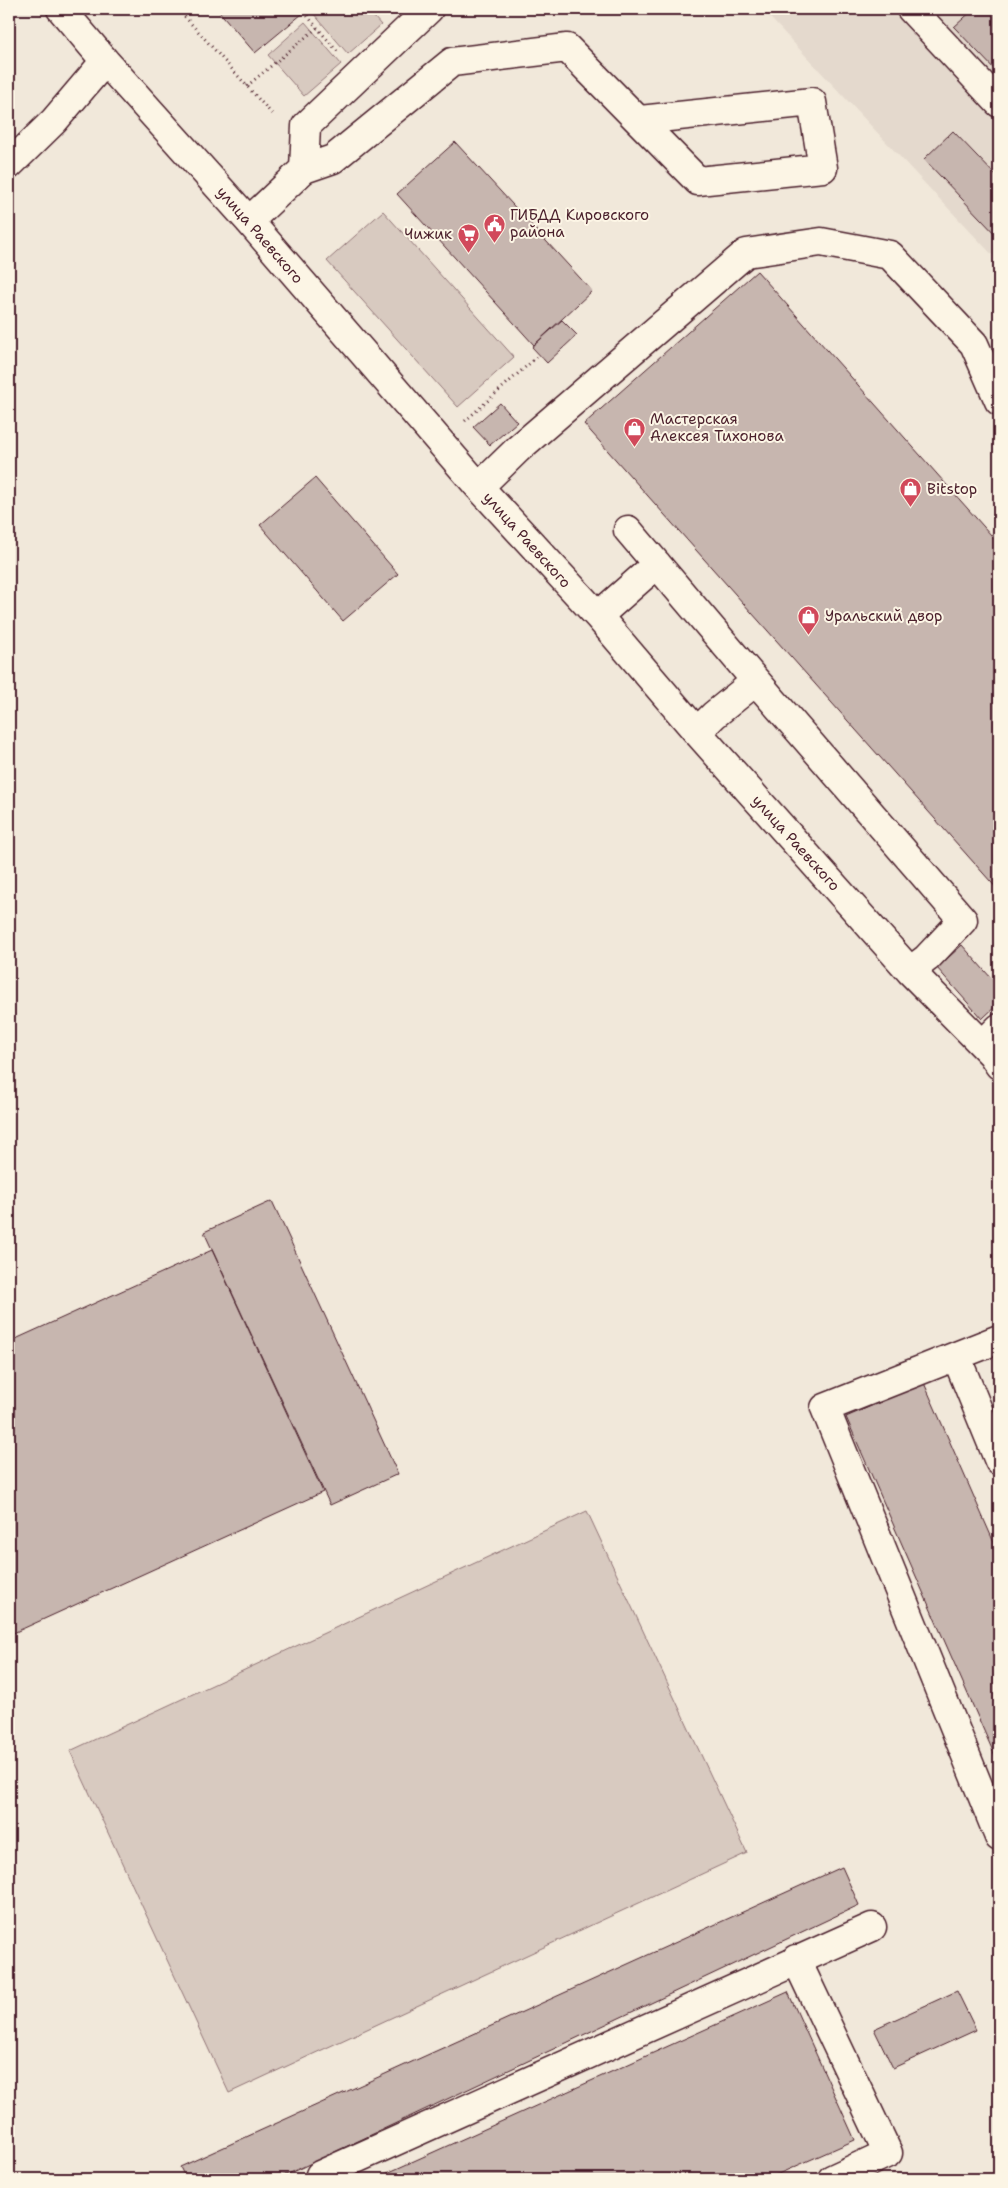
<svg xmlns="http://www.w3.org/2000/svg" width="1008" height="2188" viewBox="0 0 1008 2188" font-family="'Shantell Sans',sans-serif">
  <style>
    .built { fill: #e4d9cd }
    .green { fill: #d8cac0; stroke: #917476 }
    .building { fill: #c7b6af; stroke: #4a1f2b }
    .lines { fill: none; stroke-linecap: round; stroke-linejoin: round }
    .minor-casing { stroke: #4a1f2b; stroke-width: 31 }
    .path { stroke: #4a1f2b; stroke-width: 3; stroke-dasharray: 1 4; stroke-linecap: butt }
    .minor { stroke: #fcf5e5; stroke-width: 28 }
    .labels { text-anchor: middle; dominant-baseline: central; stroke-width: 4; stroke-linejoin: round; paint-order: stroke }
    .poi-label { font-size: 15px; fill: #4a1f2b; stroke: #fcf5e5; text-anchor: start }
    .street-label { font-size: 15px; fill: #4a1f2b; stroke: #fcf5e5 }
  </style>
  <rect width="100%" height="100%" fill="#f1e8da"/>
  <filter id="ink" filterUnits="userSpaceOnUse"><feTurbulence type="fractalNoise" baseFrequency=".02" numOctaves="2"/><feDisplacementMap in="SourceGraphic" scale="10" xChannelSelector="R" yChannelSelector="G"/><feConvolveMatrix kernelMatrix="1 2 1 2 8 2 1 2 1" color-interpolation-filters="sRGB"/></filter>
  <g filter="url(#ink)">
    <path class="built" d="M 762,9 L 999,9 L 999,262 L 916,174 Z"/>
    <path class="green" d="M 319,9 L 367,9 L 381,25 L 348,54 L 313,13 Z
      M 305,22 L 341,64 L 304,96 L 268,55 Z
      M 383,211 L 514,357 L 458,407 L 327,261 Z
      M 587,1511 L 747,1853 L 229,2093 L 70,1751 Z"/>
    <path class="building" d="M 217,9 L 308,9 L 255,53 Z
      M 974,9 L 999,9 L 999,74 L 954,27 Z
      M 953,131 L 999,179 L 999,238 L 924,159 Z
      M 455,142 L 592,291 L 534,345 L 397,194 Z
      M 757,271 L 999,544 L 999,891 L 584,424 Z
      M 562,320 L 577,335 L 547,363 L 532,347 Z
      M 500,403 L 517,422 L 490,445 L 473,427 Z
      M 315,478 L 398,574 L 343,621 L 260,525 Z
      M 962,945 L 999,987 L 999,1003 L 982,1019 L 937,968 Z
      M 272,1201 L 398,1474 L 330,1505 L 204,1232 Z
      M 212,1250 L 323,1492 L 9,1635 L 9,1342 Z
      M 924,1383 L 999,1554 L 999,1765 L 846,1417 Z
      M 842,1867 L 859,1905 L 286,2175 L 276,2179 L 186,2179 L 180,2167 Z
      M 957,1991 L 976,2030 L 893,2068 L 874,2029 Z
      M 788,1992 L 855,2140 L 767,2179 L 374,2179 Z
      M 286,2175 L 288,2179 L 276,2179 Z"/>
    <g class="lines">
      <defs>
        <path id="minor" d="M 61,9 L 105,61 L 249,221 L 479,487 L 598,616 L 697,732 L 910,971 L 992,1054 L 999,1065
          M 911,9 L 999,103
          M 9,165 L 54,121 L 105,61
          M 304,169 L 333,159 L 452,62 L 567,48 L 698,181 L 823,168 L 812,102 L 640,120
          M 249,221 L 304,169 L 306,126 L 429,9
          M 479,487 L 518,449 L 746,253 L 821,242 L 890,255 L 974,344 L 999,401
          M 628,530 L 756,681
          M 598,616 L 657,564
          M 697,732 L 714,715 L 756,681 L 963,920 L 927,958 L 910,971
          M 992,1054 L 994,1033 L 999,1028
          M 999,1339 L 825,1408 L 999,1837
          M 956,1356 L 999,1461
          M 796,1959 L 888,2153 L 832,2179
          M 322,2179 L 320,2175 L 872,1927"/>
      </defs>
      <use href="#minor" class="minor-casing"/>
      <path class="path" d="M 178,9 L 272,114
        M 304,12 L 337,51
        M 247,86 L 318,27
        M 465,421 L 539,355"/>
      <use href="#minor" class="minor"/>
    </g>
  </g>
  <defs>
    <symbol id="civic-pin" viewBox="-11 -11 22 30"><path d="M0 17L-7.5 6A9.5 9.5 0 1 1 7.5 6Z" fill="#d1495b" stroke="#fcf5e5"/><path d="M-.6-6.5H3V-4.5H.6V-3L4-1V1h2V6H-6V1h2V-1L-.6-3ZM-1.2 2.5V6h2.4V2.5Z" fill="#fff"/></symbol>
    <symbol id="supermarket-pin" viewBox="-11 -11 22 30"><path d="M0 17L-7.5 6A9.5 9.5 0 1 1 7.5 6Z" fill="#d1495b" stroke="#fcf5e5"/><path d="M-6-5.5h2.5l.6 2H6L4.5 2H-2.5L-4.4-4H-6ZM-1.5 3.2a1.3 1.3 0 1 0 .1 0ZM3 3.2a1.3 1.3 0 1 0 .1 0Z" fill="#fff"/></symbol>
    <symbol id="shop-pin" viewBox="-11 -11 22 30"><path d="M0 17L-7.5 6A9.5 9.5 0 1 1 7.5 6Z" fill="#d1495b" stroke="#fcf5e5"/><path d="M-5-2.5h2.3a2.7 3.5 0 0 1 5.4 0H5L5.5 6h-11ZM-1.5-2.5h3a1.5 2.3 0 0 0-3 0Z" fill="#fff"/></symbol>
  </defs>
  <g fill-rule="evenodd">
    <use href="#civic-pin" x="482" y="212" width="25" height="34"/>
    <use href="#supermarket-pin" x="456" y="222" width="25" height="34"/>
    <use href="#shop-pin" x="622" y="416" width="25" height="34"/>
    <use href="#shop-pin" x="898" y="476" width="25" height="34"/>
    <use href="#shop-pin" x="796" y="604" width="25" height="34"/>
  </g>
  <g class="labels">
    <g class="poi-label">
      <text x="510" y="215">ГИБДД Кировского<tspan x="510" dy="17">района</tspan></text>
      <text x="452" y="234" text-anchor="end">Чижик</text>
      <text x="650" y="419">Мастерская<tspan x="650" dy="17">Алексея Тихонова</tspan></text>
      <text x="927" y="489">Bitstop</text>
      <text x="825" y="616">Уральский двор</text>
    </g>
    <g class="street-label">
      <text transform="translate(260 235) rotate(49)">улица Раевского</text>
      <text transform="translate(527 540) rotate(48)">улица Раевского</text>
      <text transform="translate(796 843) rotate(48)">улица Раевского</text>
    </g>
  </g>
  <rect width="1008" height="2188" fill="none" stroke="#fcf5e5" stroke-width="30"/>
  <rect x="15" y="15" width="978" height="2158" fill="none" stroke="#4a1f2b" stroke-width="2" filter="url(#ink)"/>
</svg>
